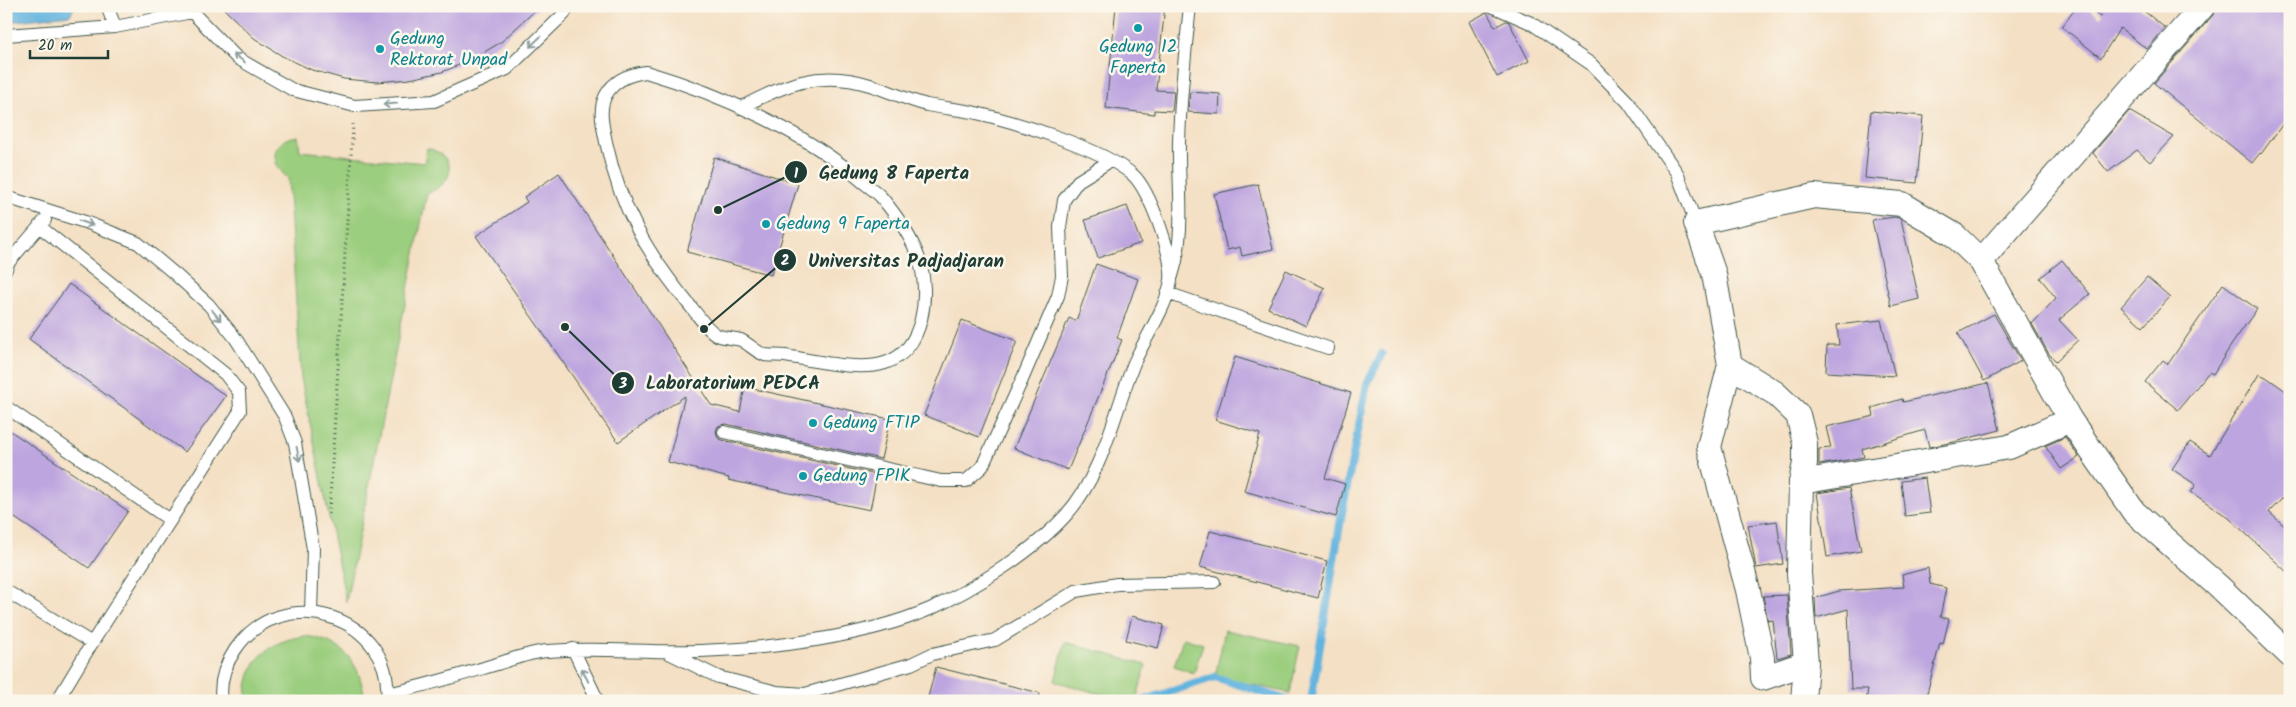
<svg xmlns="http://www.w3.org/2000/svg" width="2296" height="707" viewBox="0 0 2296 707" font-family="Kalam,sans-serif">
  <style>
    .green { fill: #9bce7e; stroke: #5d8659 }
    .water { fill: #64b4df; stroke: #42788a }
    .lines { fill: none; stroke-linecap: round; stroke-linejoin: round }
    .stream { stroke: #64b4df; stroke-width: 8 }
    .building { fill: #bda5df }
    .service-casing { stroke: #3f554a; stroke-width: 14 }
    .minor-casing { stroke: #3f554a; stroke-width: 26 }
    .path { stroke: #3f554a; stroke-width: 3; stroke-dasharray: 1 4; stroke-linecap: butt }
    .service { stroke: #fff; stroke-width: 12 }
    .minor { stroke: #fff; stroke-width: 24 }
    .oneway { stroke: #8f9e9a }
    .culture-dot { fill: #0f9aa8; stroke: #fbf7ec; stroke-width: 2 }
    .labels { text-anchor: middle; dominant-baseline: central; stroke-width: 5; stroke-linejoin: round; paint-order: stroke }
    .culture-label { font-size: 18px; fill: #0d838f; stroke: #fbf7ec; text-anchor: start }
    .leader { fill: none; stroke: #1f3d34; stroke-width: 2 }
    .callout-dot { fill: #1f3d34; stroke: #fbf7ec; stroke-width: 2 }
    .mark-label { font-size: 15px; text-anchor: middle; font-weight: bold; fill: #fff }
    .callout-label { font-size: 19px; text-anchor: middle; font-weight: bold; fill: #1f3d34; stroke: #fbf7ec; stroke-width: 5; stroke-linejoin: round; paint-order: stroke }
  </style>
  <rect width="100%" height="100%" fill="#fbf7ec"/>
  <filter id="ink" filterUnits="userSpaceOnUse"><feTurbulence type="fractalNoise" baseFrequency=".02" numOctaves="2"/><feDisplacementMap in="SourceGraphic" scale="10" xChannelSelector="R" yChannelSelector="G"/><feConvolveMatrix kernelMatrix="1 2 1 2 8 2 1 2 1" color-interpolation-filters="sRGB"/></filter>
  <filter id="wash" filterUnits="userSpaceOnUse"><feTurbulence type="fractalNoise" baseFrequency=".0096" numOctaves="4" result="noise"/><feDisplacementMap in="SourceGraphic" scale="20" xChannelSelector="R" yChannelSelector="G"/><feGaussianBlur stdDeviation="1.12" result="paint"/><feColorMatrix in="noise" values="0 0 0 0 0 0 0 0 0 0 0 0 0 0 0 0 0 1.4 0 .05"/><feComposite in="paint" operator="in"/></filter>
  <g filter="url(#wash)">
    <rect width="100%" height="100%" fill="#f4e0c4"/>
    <path class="green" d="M 298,136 L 300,151 L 424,163 L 427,148 C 458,156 456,184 427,193 L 346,602 L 301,378 L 288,178 C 268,162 271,140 298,136 Z
      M 1225,630 L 1300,646 L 1290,693 L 1215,677 Z
      M 305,636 C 336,640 355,655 362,685 C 363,690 365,695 364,701 L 246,701 C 246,661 267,641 305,636 Z
      M 1183,638 L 1203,644 L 1194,673 L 1174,666 Z
      M 1065,642 L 1146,665 L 1136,701 L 1124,701 L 1055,681 Z"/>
    <path class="water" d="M 6,6 L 73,6 L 74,8 L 70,15 L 6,22 Z"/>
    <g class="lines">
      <path class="stream" d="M 1142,701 L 1215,677 L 1289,701
        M 1311,701 L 1341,518 L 1367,384 L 1382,354"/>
    </g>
    <g id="blocks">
      <path class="building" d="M 221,6 L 540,6 L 501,42 L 473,59 L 442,72 L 410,79 L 377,82 L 344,79 L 312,70 L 282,56 L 254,38 Z
        M 1116,6 L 1165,6 L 1156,90 L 1174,91 L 1172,111 L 1154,110 L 1154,114 L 1106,108 Z
        M 2077,6 L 2086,6 L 2100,17 L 2103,14 L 2093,6 L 2138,6 L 2165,28 L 2147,49 L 2120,28 L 2101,58 L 2062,27 Z
        M 2216,6 L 2290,6 L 2290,114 L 2261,154 L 2260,153 L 2252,163 L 2154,83 L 2213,15 Z
        M 1487,12 L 1495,27 L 1506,21 L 1509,22 L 1529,61 L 1497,77 L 1469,22 Z
        M 1190,92 L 1220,94 L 1219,114 L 1188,112 Z
        M 1871,111 L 1923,116 L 1917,183 L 1865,178 Z
        M 2129,111 L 2174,137 L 2150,162 L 2137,150 L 2108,172 L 2093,153 Z
        M 714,157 L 798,184 L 771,275 L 687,252 Z
        M 559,173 L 711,405 L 740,412 L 745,387 L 890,419 L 881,459 L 726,424 L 718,426 L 716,431 L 718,438 L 722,440 L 877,475 L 870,510 L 728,480 L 729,478 L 668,462 L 685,396 L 618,442 L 476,236 L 527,202 L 524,197 Z
        M 1258,184 L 1273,249 L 1242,256 L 1240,247 L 1227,250 L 1214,194 Z
        M 1127,206 L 1141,243 L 1098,258 L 1085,220 Z
        M 1895,217 L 1901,219 L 1919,299 L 1891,306 L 1872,220 Z
        M 2062,260 L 2090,294 L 2059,320 L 2078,340 L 2056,361 L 2049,354 L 2032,324 L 2056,298 L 2040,278 Z
        M 1096,264 L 1138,279 L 1117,338 L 1122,340 L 1068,470 L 1014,448 L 1069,318 L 1076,321 Z
        M 1286,270 L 1325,288 L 1306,326 L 1268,308 Z
        M 2147,277 L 2170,297 L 2143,327 L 2121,307 Z
        M 69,284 L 226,396 L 185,452 L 29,339 Z
        M 2223,284 L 2257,309 L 2232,344 L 2213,374 L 2209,372 L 2178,410 L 2145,382 L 2163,360 L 2168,364 Z
        M 1994,314 L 2021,361 L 1984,381 L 1958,333 Z
        M 962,320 L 1017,341 L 979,437 L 924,415 Z
        M 1881,320 L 1895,376 L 1826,372 L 1827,345 L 1839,345 L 1837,325 Z
        M 1235,357 L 1351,393 L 1325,478 L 1345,484 L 1336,517 L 1244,491 L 1260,434 L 1215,420 Z
        M 2259,374 L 2266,377 L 2290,394 L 2290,491 L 2269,512 L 2290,531 L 2290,575 L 2229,518 L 2191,492 L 2196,485 L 2172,469 L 2190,442 L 2210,455 Z
        M 1988,383 L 2000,430 L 1954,442 L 1929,447 L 1925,430 L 1862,449 L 1864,457 L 1819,465 L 1819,449 L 1831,448 L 1826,427 L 1874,416 L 1872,408 L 1902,399 L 1903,402 Z
        M 6,428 L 128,511 L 89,568 L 6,512 Z
        M 2065,437 L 2079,457 L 2061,469 L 2045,446 Z
        M 1925,478 L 1930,513 L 1905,516 L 1901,481 Z
        M 1849,488 L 1861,551 L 1827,557 L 1817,493 Z
        M 1777,521 L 1783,564 L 1756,568 L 1748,525 Z
        M 1210,531 L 1327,561 L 1318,598 L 1200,567 Z
        M 1928,568 L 1930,584 L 1946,588 L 1940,617 L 1949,619 L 1943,644 L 1940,643 L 1925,701 L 1866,701 L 1868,689 L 1851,689 L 1848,609 L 1816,618 L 1815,598 L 1839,591 L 1904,587 L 1902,575 Z
        M 1787,595 L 1791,654 L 1777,658 L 1773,620 L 1768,621 L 1763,596 Z
        M 1132,616 L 1164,625 L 1158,648 L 1126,640 Z
        M 936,667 L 1040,693 L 1039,701 L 927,701 Z"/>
    </g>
  </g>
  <g filter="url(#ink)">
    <use href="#blocks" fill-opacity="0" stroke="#3f554a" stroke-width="1"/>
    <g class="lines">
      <defs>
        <path id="service" d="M 107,6 L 115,27
          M 189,6 L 192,12 L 237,58 L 293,90 L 355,106 L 434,101 L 507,69 L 564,14 L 568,6
          M 1492,6 L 1531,23 L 1591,64 L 1628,102 L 1677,173 L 1696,223
          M 6,35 L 115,27 L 192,12
          M 646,72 C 720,94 804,131 863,182 C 869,187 877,192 882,198 C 896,215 912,238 919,259 C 930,293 925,350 885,363 C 859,372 812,360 785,356 C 779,355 771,356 765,355 C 756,352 749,344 741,340 C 733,338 724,338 717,335 C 707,330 698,315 691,307 C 648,255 620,208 606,142 C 603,127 598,109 606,95 C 614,80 630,74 646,72 Z
          M 6,197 L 88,223 L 138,243 L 175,274 L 209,305 L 236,339 L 285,417 L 295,443 L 313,549 L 311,612
          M 39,226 L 225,374 L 239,392 L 240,411 L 92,643 L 57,701
          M 6,269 L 8,263 L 45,220
          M 1172,276 C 1186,233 1178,187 1179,143 C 1180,97 1185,52 1190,6
          M 1167,293 L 1328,348
          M 6,407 L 170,520
          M 724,432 L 941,481 L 966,481 L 982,467 L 1022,380 L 1058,296 L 1062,276 L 1060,227 L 1064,200 L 1078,181 L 1110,161
          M 6,591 L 92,643
          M 573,649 L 598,701
          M 669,653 L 718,677 L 777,692 L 805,694 L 911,664 L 932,654 L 995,640 L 1076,591 L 1117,584 L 1214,582
          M 387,694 C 425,686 460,675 497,664 C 513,659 531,652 548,651 C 599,647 649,653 700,651 C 770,649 865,637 930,609 C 974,589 1034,551 1066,515 C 1102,476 1115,411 1134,363 C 1145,338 1167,307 1171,280 C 1174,259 1150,190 1133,175 C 1102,148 1013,121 972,112 C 957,109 942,108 927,105 C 907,100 889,91 870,85 C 820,69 783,85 740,108
          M 222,701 C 219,683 225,665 235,650 C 281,580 395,616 387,700"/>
        <path id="minor" d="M 1981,261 L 2203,6
          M 1730,365 L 1775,393 L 1798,415 L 1805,443 L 1805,463 L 1801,482 L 1799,573 L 1806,663 L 1803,701
          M 1801,482 L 2009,447 L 2070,420
          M 1806,663 L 1763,678 L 1762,658 L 1748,590 L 1709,447 L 1730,365 L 1714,274 L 1696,223 L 1814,196 L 1902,204 L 1954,235 L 1981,261 L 2070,420 L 2134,512 L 2218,586 L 2290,655"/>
      </defs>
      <use href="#service" class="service-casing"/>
      <use href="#minor" class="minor-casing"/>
      <path class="path" d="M 329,514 L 353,124"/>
      <use href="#service" class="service"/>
      <use href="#minor" class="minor"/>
    </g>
    <defs><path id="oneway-shaft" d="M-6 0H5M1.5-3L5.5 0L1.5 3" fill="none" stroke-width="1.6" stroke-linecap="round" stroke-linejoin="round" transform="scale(1.25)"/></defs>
    <g class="oneway">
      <use href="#oneway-shaft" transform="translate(535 42) rotate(136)"/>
      <use href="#oneway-shaft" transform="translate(239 58) rotate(-143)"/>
      <use href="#oneway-shaft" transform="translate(390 104) rotate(176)"/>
      <use href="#oneway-shaft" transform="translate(86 223) rotate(19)"/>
      <use href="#oneway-shaft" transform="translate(216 315) rotate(51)"/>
      <use href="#oneway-shaft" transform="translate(298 454) rotate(79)"/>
      <use href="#oneway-shaft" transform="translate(585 675) rotate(-116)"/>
    </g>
  </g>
  <g class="culture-dot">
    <circle cx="1138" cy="28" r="5"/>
    <circle cx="380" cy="49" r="5"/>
    <circle cx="766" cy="224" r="5"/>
    <circle cx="813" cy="423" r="5"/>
    <circle cx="803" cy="476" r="5"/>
  </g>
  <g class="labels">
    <g class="culture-label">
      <text x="390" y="39">Gedung<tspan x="390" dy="21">Rektorat Unpad</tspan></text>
      <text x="1138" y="47" text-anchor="middle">Gedung 12<tspan x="1138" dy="21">Faperta</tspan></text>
      <text x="776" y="224">Gedung 9 Faperta</text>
      <text x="823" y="423">Gedung FTIP</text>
      <text x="813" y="476">Gedung FPIK</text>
    </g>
  </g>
  <path class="leader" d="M718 210L796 172M704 329L785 260M565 327L623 383"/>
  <g class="callout-dot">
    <circle cx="718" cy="210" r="5"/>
    <circle cx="704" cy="329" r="5"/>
    <circle cx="565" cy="327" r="5"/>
    <circle cx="796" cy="172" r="12"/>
    <circle cx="785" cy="260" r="12"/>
    <circle cx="623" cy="383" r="12"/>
  </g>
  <g class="mark-label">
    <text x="796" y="178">1</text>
    <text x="785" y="265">2</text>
    <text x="623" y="388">3</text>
  </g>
  <g class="callout-label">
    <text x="894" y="179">Gedung 8 Faperta</text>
    <text x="906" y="267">Universitas Padjadjaran</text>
    <text x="733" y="389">Laboratorium PEDCA</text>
  </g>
  <rect width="2296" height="707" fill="none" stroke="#fbf7ec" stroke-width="25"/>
  <path d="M30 50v8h78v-8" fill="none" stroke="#1f3d34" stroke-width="2.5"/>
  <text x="38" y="50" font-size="15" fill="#1f3d34" stroke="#fbf7ec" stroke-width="4" paint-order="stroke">20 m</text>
</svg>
